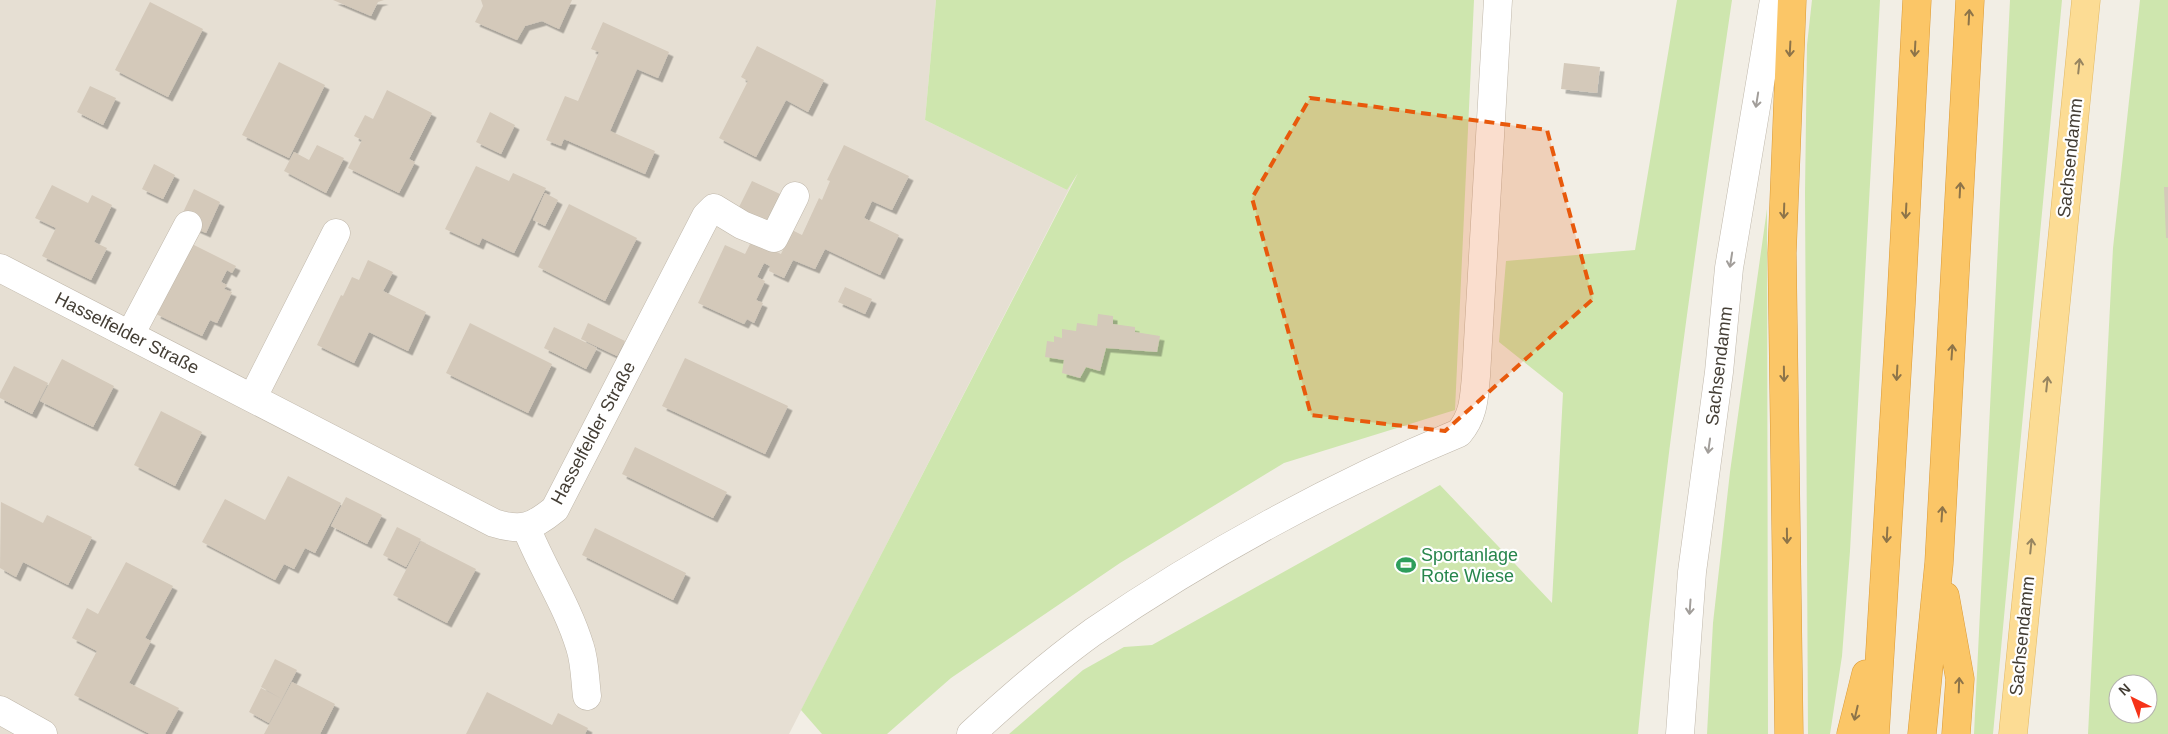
<svg xmlns="http://www.w3.org/2000/svg" width="2168" height="734" viewBox="0 0 2168 734" font-family="Arial,sans-serif">
  <style>
    .residential { fill: #e6dfd3 }
    .green { fill: #cee6ae; fill-rule: evenodd }
    .building { fill: #d4c9ba; filter: url(#shadow) }
    .lines { fill: none; stroke-linecap: round; stroke-linejoin: round }
    .minor-casing { stroke: #c0b8ab; stroke-width: 29 }
    .major-casing { stroke: #e1b864; stroke-width: 29 }
    .highway-casing { stroke: #db9a36; stroke-width: 29 }
    .minor { stroke: #fff; stroke-width: 28 }
    .major { stroke: #fcdc94; stroke-width: 28 }
    .highway { stroke: #fbc667; stroke-width: 28 }
    .oneway { stroke: #8d7449 }
    .oneway2 { stroke: #978560 }
    .oneway3 { stroke: #a29e9a }
    .marked { fill: #e8590c; fill-opacity: 0.2; stroke: #e8590c; stroke-width: 4; stroke-dasharray: 10 6; stroke-linejoin: round }
    .labels { text-anchor: middle; dominant-baseline: central; stroke-width: 4.5; stroke-linejoin: round; paint-order: stroke }
    .street-label { font-size: 18px; fill: #443e35; stroke: #fff }
    .leisure-label { font-size: 18px; fill: #27864d; stroke: #fff; text-anchor: start }
  </style>
  <defs>
    <filter id="shadow"><feDropShadow dx="4.5" dy="4.5" stdDeviation="0" flood-color="#0004"/></filter>
  </defs>
  <rect width="100%" height="100%" fill="#f2eee5"/>
  <path class="residential" d="M 0,0 L 936,0 L 925,120 L 1067,190 L 1086,156 L 789,734 L 0,734 Z"/>
  <path class="green" d="M 936,0 L 1474,0 L 1455,410 L 1284,463 L 1120,563 L 951,678 L 887,734 L 822,734 L 801,710 L 1078,173 L 1067,190 L 925,120 Z
    M 1677,0 L 1732,0 C 1696,244 1661,488 1638,734 L 1009,734 L 1083,670 L 1124,647 L 1152,645 L 1440,485 L 1552,603 L 1563,393 L 1499,342 L 1506,261 L 1635,250 Z
    M 1812,0 L 1880,0 L 1850,551 L 1842,656 L 1830,734 L 1808,734 L 1805,193 L 1807,45 Z
    M 2010,0 L 2062,0 L 1993,734 L 1974,734 Z
    M 2140,0 L 2168,0 L 2168,734 L 2088,734 L 2113,248 ZM 2118,684 L 2148,684 L 2148,714 L 2118,714 Z
    M 1767,209 L 1768,734 L 1707,734 L 1713,623 L 1730,472 Z"/>
  <path class="building" d="M 333,0 L 384,0 L 378,2 L 371,16 Z
    M 481,0 L 572,0 L 559,29 L 542,21 L 525,26 L 517,40 L 475,22 L 483,6 Z
    M 150,2 L 203,29 L 168,97 L 115,70 Z
    M 603,22 L 669,52 L 658,78 L 637,69 L 610,131 L 655,151 L 645,174 L 564,139 L 561,146 L 546,140 L 565,96 L 578,101 L 599,52 L 591,49 Z
    M 757,46 L 824,80 L 808,112 L 786,100 L 756,157 L 719,138 L 748,81 L 741,77 Z
    M 279,62 L 325,85 L 289,158 L 242,135 Z
    M 1564,63 L 1600,67 L 1597,93 L 1561,89 Z
    M 90,86 L 116,98 L 103,125 L 77,112 Z
    M 387,90 L 432,113 L 409,159 L 415,162 L 399,193 L 348,168 L 362,140 L 354,136 L 365,115 L 373,119 Z
    M 490,112 L 515,125 L 501,154 L 476,142 Z
    M 317,145 L 344,158 L 326,193 L 284,171 L 294,152 L 309,160 Z
    M 844,145 L 909,176 L 892,210 L 872,201 L 864,218 L 899,235 L 880,275 L 825,249 L 815,269 L 793,260 L 784,278 L 769,271 L 770,266 L 764,263 L 757,277 L 765,281 L 756,300 L 763,303 L 754,323 L 747,319 L 744,324 L 698,303 L 725,245 L 745,254 L 752,240 L 781,254 L 792,230 L 802,235 L 819,198 L 822,200 L 830,181 L 827,180 Z
    M 154,164 L 175,175 L 163,199 L 142,189 Z
    M 476,166 L 509,181 L 513,173 L 546,188 L 514,253 L 482,238 L 479,245 L 445,229 Z
    M 752,181 L 780,194 L 764,226 L 736,213 Z
    M 52,185 L 88,203 L 92,195 L 112,205 L 94,242 L 107,248 L 91,280 L 42,256 L 56,228 L 35,218 Z
    M 2164,187 L 2168,187 L 2168,238 L 2166,238 Z
    M 194,189 L 220,202 L 206,233 L 179,221 Z
    M 545,193 L 558,200 L 545,226 L 533,220 Z
    M 569,204 L 637,238 L 605,301 L 538,267 Z
    M 190,243 L 236,266 L 232,273 L 227,270 L 221,282 L 227,285 L 224,289 L 232,292 L 217,323 L 210,320 L 202,336 L 156,314 Z
    M 368,260 L 393,272 L 383,291 L 426,312 L 408,351 L 369,332 L 354,363 L 317,345 L 341,295 L 343,296 L 352,277 L 359,280 Z
    M 845,287 L 872,299 L 865,314 L 838,302 Z
    M 1098,314 L 1113,316 L 1113,324 L 1135,327 L 1135,332 L 1160,336 L 1157,352 L 1106,348 L 1100,371 L 1086,367 L 1080,378 L 1062,373 L 1064,360 L 1045,357 L 1047,341 L 1054,342 L 1054,336 L 1062,338 L 1062,329 L 1076,331 L 1077,323 L 1097,326 Z
    M 470,323 L 552,364 L 528,413 L 446,373 Z
    M 588,323 L 625,341 L 617,356 L 581,339 Z
    M 554,327 L 597,348 L 586,369 L 544,348 Z
    M 685,358 L 788,406 L 765,454 L 662,406 Z
    M 62,359 L 114,386 L 93,427 L 40,401 Z
    M 14,366 L 48,383 L 32,414 L 0,398 L 0,393 Z
    M 161,411 L 202,432 L 175,486 L 134,465 Z
    M 635,447 L 727,492 L 713,518 L 622,474 Z
    M 288,476 L 341,503 L 315,553 L 305,548 L 294,569 L 284,564 L 275,580 L 202,542 L 225,499 L 265,520 Z
    M 346,497 L 382,515 L 367,544 L 331,526 Z
    M 1,502 L 43,523 L 47,515 L 92,537 L 68,585 L 23,562 L 16,577 L 0,568 Z
    M 397,527 L 421,539 L 406,567 L 383,555 Z
    M 595,528 L 686,573 L 673,600 L 582,555 Z
    M 421,541 L 476,569 L 447,623 L 393,595 Z
    M 126,562 L 173,586 L 145,638 L 151,641 L 129,683 L 179,708 L 165,734 L 150,734 L 74,695 L 97,651 L 72,638 L 87,608 L 98,614 Z
    M 275,659 L 297,670 L 282,699 L 261,687 Z
    M 292,682 L 335,704 L 320,734 L 264,734 Z
    M 261,688 L 282,699 L 269,723 L 249,712 Z
    M 487,692 L 552,725 L 558,713 L 588,728 L 585,734 L 466,734 Z"/>
  <g class="lines">
    <defs>
      <path id="minor" d="M 0,268 L 494,523 C 522,532 533,527 555,509 L 706,216 L 714,208 L 742,225 L 774,238 L 795,196
        M 130,335 L 188,225
        M 253,397 L 336,233
        M 526,527 C 542,568 567,604 580,647 C 585,662 585,680 587,696
        M 0,710 L 43,734
        M 971,734 C 1010,698 1050,663 1093,632 C 1205,555 1334,485 1459,433 C 1474,415 1474,398 1476,376 L 1498,0
        M 1680,734 L 1692,572 L 1719,372 L 1729,268 L 1774,0"/>
      <path id="major" d="M 2013,734 L 2086,0"/>
      <path id="highway" d="M 1945,596 L 1960,679 L 1956,734
        M 1789,734 L 1782,253 L 1792,0
        M 1851,734 L 1866,674
        M 1875,734 L 1901,305 L 1917,0
        M 1922,734 L 1939,563 L 1970,0"/>
    </defs>
    <use href="#minor" class="minor-casing"/>
    <use href="#major" class="major-casing"/>
    <use href="#highway" class="highway-casing"/>
    <use href="#minor" class="minor"/>
    <use href="#major" class="major"/>
    <use href="#highway" class="highway"/>
  </g>
  <defs><path id="oneway-shaft" d="M-6 0H5M1.5-3L5.5 0L1.5 3" fill="none" stroke-width="1.6" stroke-linecap="round" stroke-linejoin="round" transform="scale(1.25)"/></defs>
  <g class="oneway">
    <use href="#oneway-shaft" transform="translate(1969 17) rotate(-87)"/>
    <use href="#oneway-shaft" transform="translate(1790 49) rotate(93)"/>
    <use href="#oneway-shaft" transform="translate(1915 49) rotate(93)"/>
    <use href="#oneway-shaft" transform="translate(1960 190) rotate(-87)"/>
    <use href="#oneway-shaft" transform="translate(1784 211) rotate(92)"/>
    <use href="#oneway-shaft" transform="translate(1906 211) rotate(93)"/>
    <use href="#oneway-shaft" transform="translate(1952 352) rotate(-86)"/>
    <use href="#oneway-shaft" transform="translate(1897 373) rotate(93)"/>
    <use href="#oneway-shaft" transform="translate(1784 374) rotate(89)"/>
    <use href="#oneway-shaft" transform="translate(1942 514) rotate(-86)"/>
    <use href="#oneway-shaft" transform="translate(1887 535) rotate(93)"/>
    <use href="#oneway-shaft" transform="translate(1787 536) rotate(89)"/>
    <use href="#oneway-shaft" transform="translate(1959 685) rotate(-88)"/>
    <use href="#oneway-shaft" transform="translate(1856 713) rotate(103)"/>
  </g>
  <g class="oneway2">
    <use href="#oneway-shaft" transform="translate(2079 66) rotate(-84)"/>
    <use href="#oneway-shaft" transform="translate(2047 384) rotate(-84)"/>
    <use href="#oneway-shaft" transform="translate(2031 546) rotate(-84)"/>
  </g>
  <g class="oneway3">
    <use href="#oneway-shaft" transform="translate(1757 100) rotate(99)"/>
    <use href="#oneway-shaft" transform="translate(1731 260) rotate(99)"/>
    <use href="#oneway-shaft" transform="translate(1709 446) rotate(98)"/>
    <use href="#oneway-shaft" transform="translate(1690 607) rotate(94)"/>
  </g>
  <path class="marked" d="M 1310,98 L 1547,130 L 1593,299 L 1445,431 L 1311,415 L 1252,198 Z"/>
  <defs>
    <symbol id="stadium-bare" viewBox="-9 -9 18 18"><path d="M0-5a6.5 5 0 1 0 0 10a6.5 5 0 1 0 0-10ZM-3.5-1.8h7v3.6h-7Z" fill="#2e9e5b" stroke="#fff" stroke-width="2.5" paint-order="stroke"/></symbol>
  </defs>
  <g fill-rule="evenodd">
    <use href="#stadium-bare" x="1392" y="551" width="28" height="28"/>
  </g>
  <g class="labels">
    <g class="street-label">
      <text transform="translate(2070 158) rotate(-84)">Sachsendamm</text>
      <text transform="translate(127 333) rotate(27)">Hasselfelder Straße</text>
      <text transform="translate(1719 366) rotate(-83)">Sachsendamm</text>
      <text transform="translate(593 433) rotate(-62)">Hasselfelder Straße</text>
      <text transform="translate(2022 636) rotate(-84)">Sachsendamm</text>
    </g>
    <g class="leisure-label">
      <text x="1421" y="555">Sportanlage<tspan x="1421" dy="21">Rote Wiese</tspan></text>
    </g>
  </g>
  <g transform="translate(2133 699) rotate(318)"><circle r="24" fill="#ffffff" stroke="#b4b2ae"/>
  <path d="M0-4L9 19L0 12L-9 19Z" fill="#f63318"/>
  <text y="-8" font-size="14" font-weight="bold" text-anchor="middle" fill="#443e35">N</text>
  </g>
</svg>
